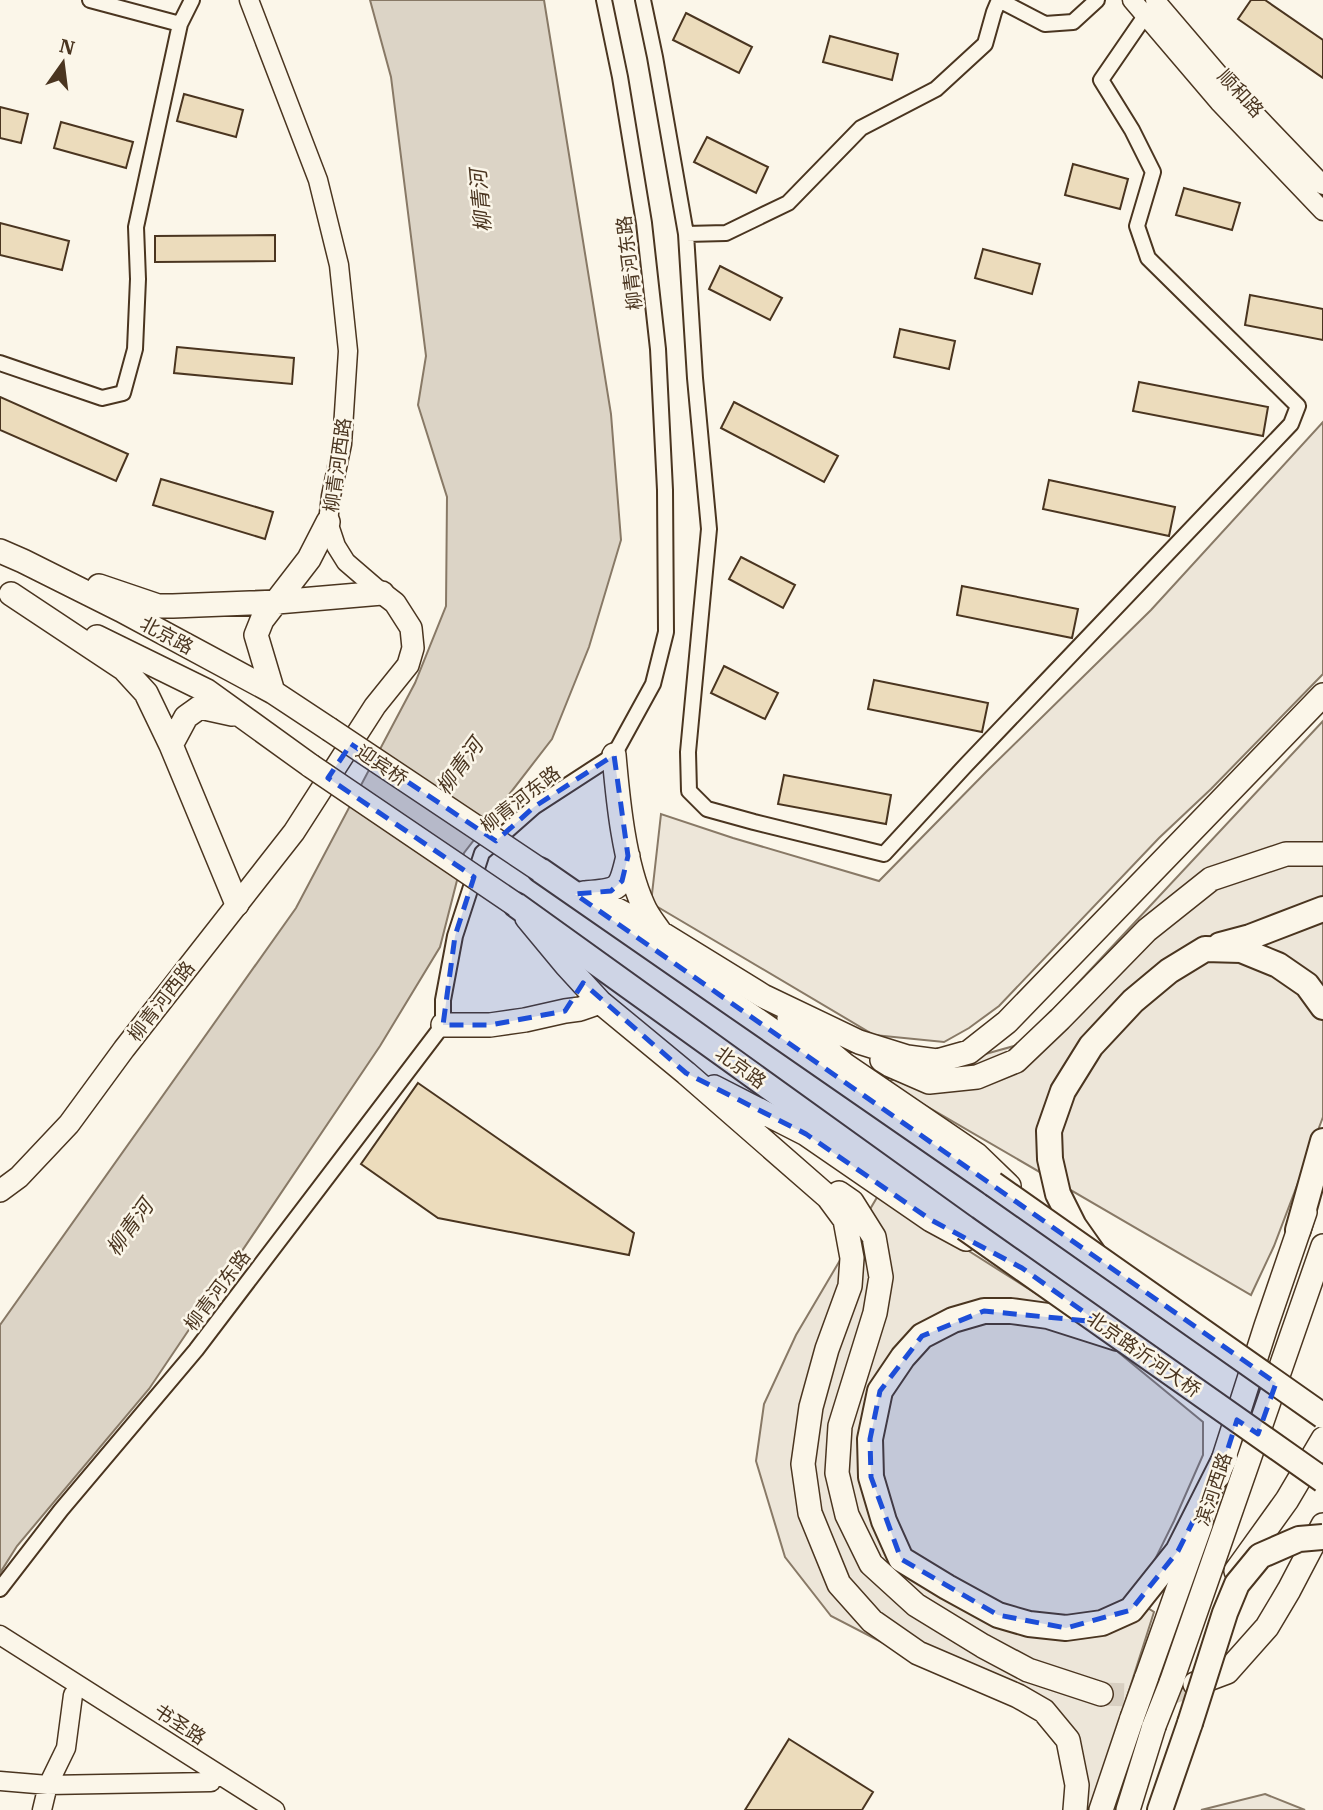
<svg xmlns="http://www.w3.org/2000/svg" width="1323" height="1810" viewBox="0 0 1323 1810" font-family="'IBM Plex Serif','Noto Sans SC',serif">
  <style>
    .green { fill: #ede6d9; stroke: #887966; stroke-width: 2 }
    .water { fill: #dcd4c6; stroke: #887966; stroke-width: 2 }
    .building { fill: #ecdcbc; stroke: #4a3520; stroke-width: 2 }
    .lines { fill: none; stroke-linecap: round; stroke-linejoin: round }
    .primary-tunnel { stroke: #d8cfc1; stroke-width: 23; stroke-dasharray: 23 11; stroke-linecap: butt }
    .minor-casing { stroke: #4a3520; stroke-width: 18 }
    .tertiary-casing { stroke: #4a3520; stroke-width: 21 }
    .secondary-casing { stroke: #4a3520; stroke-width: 24 }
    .primary-casing { stroke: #4a3520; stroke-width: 26 }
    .trunk-casing { stroke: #4a3520; stroke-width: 28 }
    .minor { stroke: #fbf6e9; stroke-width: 14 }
    .tertiary { stroke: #fbf6e9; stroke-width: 18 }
    .secondary { stroke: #fbf6e9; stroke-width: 21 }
    .primary { stroke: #fbf6e9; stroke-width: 23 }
    .trunk { stroke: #fbf6e9; stroke-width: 24 }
    .primary-bridge-casing { stroke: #4a3520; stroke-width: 26; stroke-linecap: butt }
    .trunk-bridge-casing { stroke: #4a3520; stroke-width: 28; stroke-linecap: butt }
    .primary-bridge { stroke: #fbf6e9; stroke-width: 23 }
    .trunk-bridge { stroke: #fbf6e9; stroke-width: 24 }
    .marked { fill: #1d4ed8; fill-opacity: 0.2; stroke: #1d4ed8; stroke-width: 5; stroke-dasharray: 14 9; stroke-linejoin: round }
    .labels { text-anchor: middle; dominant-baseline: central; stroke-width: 5; stroke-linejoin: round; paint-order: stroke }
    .street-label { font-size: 19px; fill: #4a3520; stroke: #fbf6e9 }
    .water-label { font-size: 21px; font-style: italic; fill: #4a3520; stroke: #fbf6e9 }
  </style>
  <rect width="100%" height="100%" fill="#fbf6e9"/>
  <path class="green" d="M 1323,422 L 1323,674 L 1211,789 L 1159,838 L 999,1006 L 969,1028 L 944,1042 L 874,1035 L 651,903 L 661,814 L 733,838 L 879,881 L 987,771 L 1151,610 Z
    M 1323,721 L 1323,1117 L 1274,1246 L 1251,1295 L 885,1082 L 1021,1044 Z
    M 879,1194 L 1084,1324 L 1203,1422 L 1203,1455 L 1174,1521 L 1135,1600 L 1154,1612 L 1091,1810 L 1085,1810 L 1053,1721 L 949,1677 L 831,1616 L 785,1557 L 756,1461 L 764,1404 L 796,1335 Z
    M 1265,1794 L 1305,1810 L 1201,1810 Z"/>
  <path class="water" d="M 370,0 L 544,0 L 611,414 L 621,540 L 589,647 L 552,739 L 464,853 L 440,947 L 380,1046 L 149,1389 L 17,1546 L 0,1573 L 0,1325 L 296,908 L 415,683 L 446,606 L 447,497 L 418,405 L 426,356 L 391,77 Z"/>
  <path class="building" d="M 1251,0 L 1265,0 L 1323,40 L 1323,78 L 1238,19 Z
    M 686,13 L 752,47 L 739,73 L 673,40 Z
    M 830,36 L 898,54 L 892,80 L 823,62 Z
    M 184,94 L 243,110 L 236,137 L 177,121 Z
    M 0,107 L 28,114 L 21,143 L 0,138 Z
    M 61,122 L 133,142 L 126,168 L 54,148 Z
    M 707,137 L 768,167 L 756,193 L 694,162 Z
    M 1073,164 L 1128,179 L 1120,209 L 1065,195 Z
    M 1184,188 L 1240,203 L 1232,230 L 1176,215 Z
    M 0,223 L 69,241 L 62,270 L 0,255 Z
    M 275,235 L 275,261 L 155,262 L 155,236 Z
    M 983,249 L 1040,264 L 1032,294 L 975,278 Z
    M 720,266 L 782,298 L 770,320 L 709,289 Z
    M 1250,295 L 1323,309 L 1323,340 L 1245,325 Z
    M 900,329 L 955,341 L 949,369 L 894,357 Z
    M 177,347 L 294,358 L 292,384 L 174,373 Z
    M 1139,382 L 1268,407 L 1263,436 L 1133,411 Z
    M 0,397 L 128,454 L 116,481 L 0,430 Z
    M 734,402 L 838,456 L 824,482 L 721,428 Z
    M 161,479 L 273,512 L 265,539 L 153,505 Z
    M 1049,480 L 1175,507 L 1169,536 L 1043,509 Z
    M 741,557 L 795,585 L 783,608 L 729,579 Z
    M 962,586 L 1078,609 L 1072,638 L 957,615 Z
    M 724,666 L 778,693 L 765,719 L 711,693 Z
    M 874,680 L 988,703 L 982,732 L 868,709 Z
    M 784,775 L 891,795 L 886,824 L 778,804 Z
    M 418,1083 L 634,1233 L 629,1255 L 438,1218 L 361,1164 Z
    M 789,1739 L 873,1792 L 862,1810 L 745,1810 Z"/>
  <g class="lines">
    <path class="primary-tunnel" d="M 1101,1694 L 1163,1696 L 1195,1684"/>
    <defs>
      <path id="minor" d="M 90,0 L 180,24
        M 643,0 L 655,57 L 686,234 L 695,378 L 709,529 L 688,752 L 689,791 L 707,809 L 754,822 L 884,854 L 966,765 L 1291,424 L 1298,406 L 1148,258 L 1137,226 L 1153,172 L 1132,130 L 1101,80 L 1145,16
        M 999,0 L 1045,24 L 1073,22 L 1097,0
        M 686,234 L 726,233 L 788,203 L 861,128 L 936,89 L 985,44 L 994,12 L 999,0
        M 0,363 L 102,398 L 123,393 L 135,349 L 138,279 L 136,227 L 180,24 L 192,0
        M 0,1589 L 61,1510 L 196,1350 L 443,1025 L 443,1000 L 455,936 L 482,853 L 534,807 L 614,755 L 653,684 L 666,632 L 665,490 L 658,349 L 644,223 L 620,77 L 604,0"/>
      <path id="tertiary" d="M 249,0 L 318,180 L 339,265 L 348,351 L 342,444 L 331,496 L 328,522 L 336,546 L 346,562 L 382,593
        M 1132,0 L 1219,102 L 1323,211
        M 1155,0 L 1232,90 L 1323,185
        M 0,1635 L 275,1810
        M 0,1781 L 48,1785 L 211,1782
        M 42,1810 L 48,1785 L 66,1748 L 73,1695"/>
      <path id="secondary" d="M 0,1191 L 19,1177 L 69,1124 L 124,1049 L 294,832 L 375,706 L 408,665 L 413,648 L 411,628 L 395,603 L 382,593"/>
      <path id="primary" d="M 0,551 L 23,561 L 121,610 L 273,692 L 329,729
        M 99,586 L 158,606 L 173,606 L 277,602 L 382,593
        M 11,594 L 124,669 L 146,693 L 171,745 L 237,904
        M 97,637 L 207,691 L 311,766
        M 273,692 L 256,635 L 262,620 L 309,559 L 328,522
        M 171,745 L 186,717 L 200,707 L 232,714
        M 614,755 C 618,801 624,863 643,905 C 647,915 654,923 660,932
        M 584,893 C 620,890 620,891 628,856
        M 602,902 L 661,933 L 763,996 L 859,1042 L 907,1057 L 937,1061 L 969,1052 L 1007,1022 L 1323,695
        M 527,918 L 566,965 L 600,1002 L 686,1073 L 828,1197 L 845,1220 L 852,1258 L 850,1286 L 827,1349 L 811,1407 L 803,1464 L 810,1513 L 839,1584 L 872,1621 L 918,1653 L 1018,1696 L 1044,1711 L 1068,1740 L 1077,1785 L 1075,1810
        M 789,1018 L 845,1065 L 977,1155 L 1009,1186
        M 443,1025 L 490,1025 L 525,1020 L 565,1011 L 580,1009 L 600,1002
        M 882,1060 L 890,1065 L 929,1082 L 977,1077 L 1016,1061 L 1060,1019 L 1147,930 L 1211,879 L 1286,854 L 1323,854
        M 714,1087 L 806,1134 L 931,1220 L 966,1239
        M 839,1193 L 852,1202 L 874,1237 L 881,1277 L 875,1313 L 840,1426 L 837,1473 L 847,1515 L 871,1564 L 916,1605 L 983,1646 L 1028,1670 L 1101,1694
        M 1218,1476 L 1266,1326 L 1305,1212
        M 1236,1571 L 1287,1500 L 1323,1439
        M 1146,1679 L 1201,1524
        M 1171,1683 L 1323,1246
        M 1195,1684 L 1227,1672 L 1267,1627 L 1289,1590 L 1323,1525
        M 1101,1810 L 1132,1718
        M 1128,1810 L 1154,1726"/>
      <path id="trunk" d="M 540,870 L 993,1184
        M 516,905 L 965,1228
        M 1220,945 L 1250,937 L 1323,909
        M 1298,1230 L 1323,1141
        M 1093,1253 L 1074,1226 L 1058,1194 L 1050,1159 L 1049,1131 L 1063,1091 L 1091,1046 L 1133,1001 L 1169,971 L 1205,949 L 1241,950 L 1278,965 L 1307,985 L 1323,1007
        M 1117,1338 L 1048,1316 L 1011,1311 L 984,1311 L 953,1320 L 922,1336 L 903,1357 L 880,1391 L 870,1439 L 871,1477 L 884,1521 L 901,1559 L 947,1587 L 998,1615 L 1029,1624 L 1066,1628 L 1102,1623 L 1131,1610 L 1178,1551 L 1225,1458
        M 1160,1810 L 1190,1723"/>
    </defs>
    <use href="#minor" class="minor-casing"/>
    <use href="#tertiary" class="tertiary-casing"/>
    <use href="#secondary" class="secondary-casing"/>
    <use href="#primary" class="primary-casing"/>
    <use href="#trunk" class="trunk-casing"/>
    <use href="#minor" class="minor"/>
    <use href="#tertiary" class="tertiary"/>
    <use href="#secondary" class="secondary"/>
    <use href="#primary" class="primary"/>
    <use href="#trunk" class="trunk"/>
    <defs>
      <path id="primary-bridge" d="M 329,729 L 540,870
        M 311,766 L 516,905
        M 1132,1718 L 1146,1679
        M 1154,1726 L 1171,1683"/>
      <path id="trunk-bridge" d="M 993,1184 L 1323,1416
        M 965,1228 L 1323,1480
        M 1190,1723 L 1225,1613 L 1237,1584 L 1260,1556 L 1299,1539 L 1323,1537"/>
    </defs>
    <use href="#primary-bridge" class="primary-bridge-casing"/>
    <use href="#trunk-bridge" class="trunk-bridge-casing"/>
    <use href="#primary-bridge" class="primary-bridge"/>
    <use href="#trunk-bridge" class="trunk-bridge"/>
  </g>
  <path class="marked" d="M 351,744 L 496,841 L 534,807 L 614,755 L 628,856 L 622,881 L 611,891 L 575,894 L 1276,1383 L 1258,1434 L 1237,1420 L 1225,1458 L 1178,1551 L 1131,1610 L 1066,1628 L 998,1615 L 901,1559 L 871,1477 L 870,1439 L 880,1391 L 922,1336 L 984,1311 L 1098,1322 L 1022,1268 L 931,1220 L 806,1134 L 686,1073 L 583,983 L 565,1011 L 490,1025 L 443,1025 L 455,936 L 474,877 L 328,778 Z"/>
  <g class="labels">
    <g class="street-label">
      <text transform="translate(1241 93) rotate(47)">顺和路</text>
      <text transform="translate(629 263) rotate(-97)">柳青河东路</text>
      <text transform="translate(337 465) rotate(-82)">柳青河西路</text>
      <text transform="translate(167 635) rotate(28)">北京路</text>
      <text transform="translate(382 765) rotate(34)">迎宾桥</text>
      <text transform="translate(520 799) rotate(-38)">柳青河东路</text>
      <text transform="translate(161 1001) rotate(-52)">柳青河西路</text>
      <text transform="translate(741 1067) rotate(36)">北京路</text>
      <text transform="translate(217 1290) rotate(-53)">柳青河东路</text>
      <text transform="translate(1144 1354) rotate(35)">北京路沂河大桥</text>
      <text transform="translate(1213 1489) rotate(-71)">滨河西路</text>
      <text transform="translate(180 1724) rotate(33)">书圣路</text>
    </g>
    <g class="water-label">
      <text transform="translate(480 201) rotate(-95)">柳青河</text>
      <text transform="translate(459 766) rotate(-54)">柳青河</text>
      <text transform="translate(129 1227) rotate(-54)">柳青河</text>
    </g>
  </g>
  <g transform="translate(63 63) rotate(14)" stroke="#fbf6e9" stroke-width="5" paint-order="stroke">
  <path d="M0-5L12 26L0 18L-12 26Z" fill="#4a3520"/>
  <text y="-10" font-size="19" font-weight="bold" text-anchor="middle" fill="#4a3520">N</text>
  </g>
</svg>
